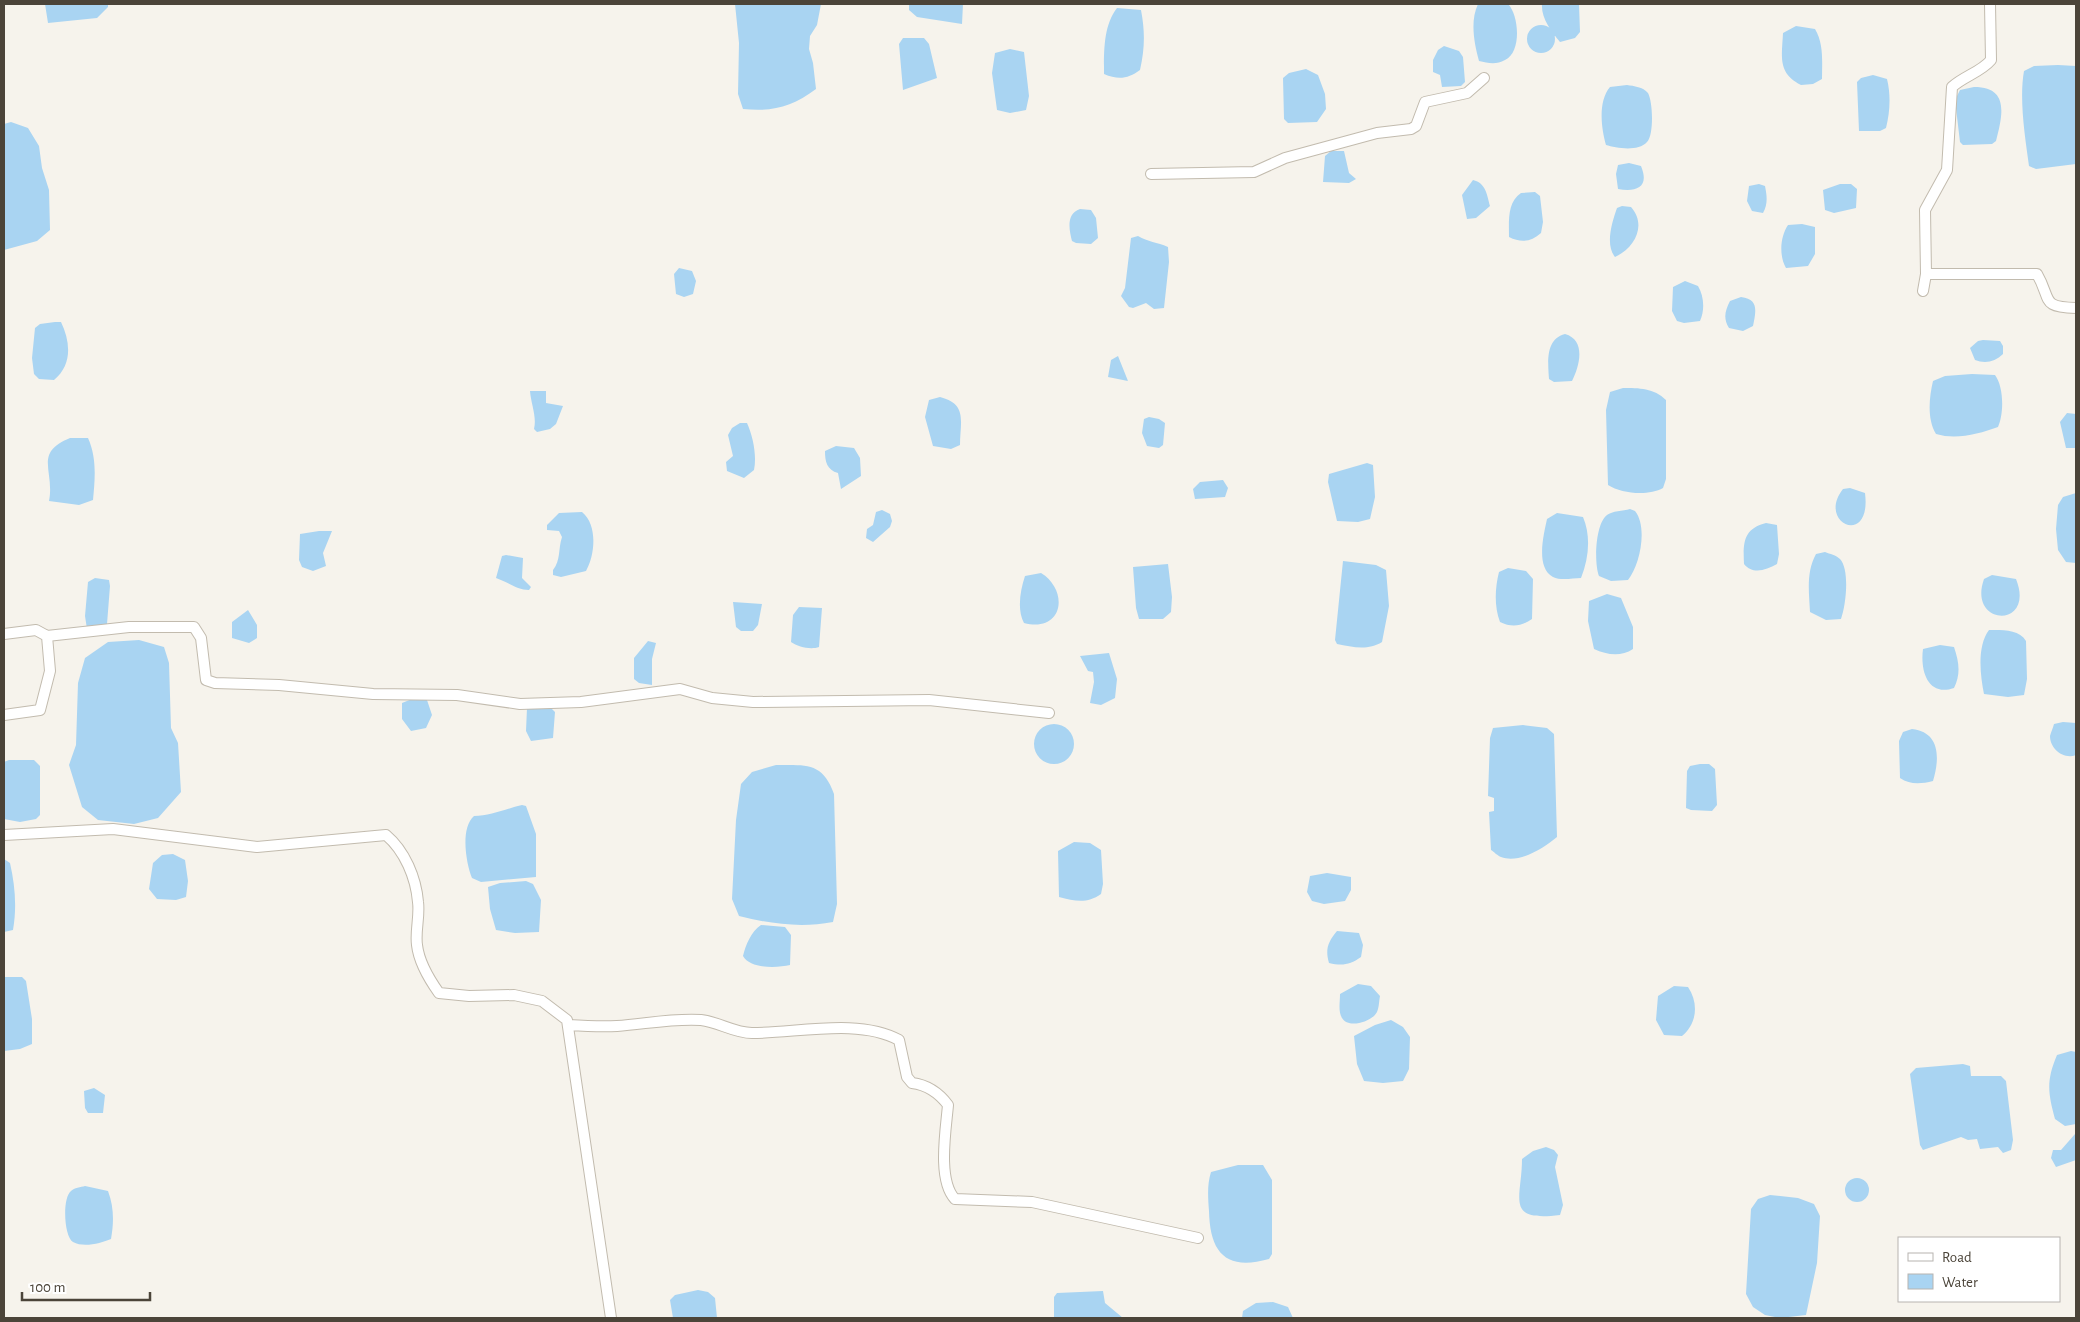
<svg xmlns="http://www.w3.org/2000/svg" width="2080" height="1322" viewBox="0 0 2080 1322" font-family="'Alegreya Sans',sans-serif">
  <style>
    .water { fill: #a9d4f2 }
    .lines { fill: none; stroke-linecap: round; stroke-linejoin: round }
    .minor-casing { stroke: #c2bbae; stroke-width: 12 }
    .minor { stroke: #fff; stroke-width: 10 }
  </style>
  <rect width="100%" height="100%" fill="#f6f3ec"/>
  <path class="water" d="M 45,4 L 108,4 L 108,7 L 97,18 L 48,23 Z
    M 735,4 L 821,4 L 817,25 L 810,36 L 809,49 L 813,63 L 816,89 C 792,107 772,112 743,109 L 738,94 L 739,43 Z
    M 909,4 L 963,4 L 962,24 L 917,17 L 909,10 Z
    M 1478,4 L 1508,4 C 1519,15 1522,52 1505,60 C 1496,65 1488,63 1479,61 C 1474,43 1470,21 1478,4 Z
    M 1542,4 L 1579,4 L 1580,32 L 1575,38 L 1560,42 C 1551,31 1541,18 1542,4 Z
    M 1117,8 L 1141,10 C 1145,31 1145,48 1140,70 C 1128,79 1118,80 1104,74 C 1104,53 1103,26 1117,8 Z
    M1527 39a14 14 0 1 1 28 0a14 14 0 1 1-28 0Z
    M 1796,26 L 1815,29 C 1824,44 1822,62 1822,79 L 1813,84 L 1801,85 C 1777,73 1782,56 1783,33 Z
    M 903,38 L 924,38 L 929,44 L 937,78 L 903,90 L 899,44 Z
    M 1444,46 L 1459,51 L 1463,57 L 1465,82 L 1461,86 L 1442,87 L 1440,75 L 1433,72 L 1433,60 L 1438,50 Z
    M 1010,49 L 1024,52 L 1029,96 L 1026,110 L 1010,113 L 997,110 L 992,73 L 995,53 Z
    M 2058,65 L 2076,66 L 2076,164 L 2036,169 L 2029,166 C 2025,137 2019,99 2024,71 L 2034,66 Z
    M 1306,69 L 1318,75 L 1325,94 L 1326,109 L 1317,122 L 1288,123 L 1284,119 L 1283,78 L 1289,73 Z
    M 1873,75 L 1887,79 C 1891,95 1890,112 1886,128 L 1880,131 L 1859,131 L 1857,82 L 1861,78 Z
    M 1627,85 C 1634,86 1643,87 1648,93 C 1653,102 1654,135 1647,142 C 1638,152 1616,148 1606,145 C 1601,128 1598,101 1610,87 Z
    M 1974,87 C 2009,87 2003,114 1996,141 L 1992,144 L 1963,145 L 1960,142 L 1955,100 L 1960,90 Z
    M 11,122 L 28,128 L 39,146 L 42,168 L 49,190 L 50,230 L 37,241 L 4,250 L 4,124 Z
    M 1331,151 L 1344,151 L 1349,173 L 1356,179 L 1349,183 L 1323,182 L 1325,156 Z
    M 1629,163 L 1641,166 C 1650,188 1636,192 1618,189 L 1616,174 L 1618,165 Z
    M 1473,180 C 1486,183 1487,195 1490,206 L 1476,218 L 1467,219 L 1462,195 Z
    M 1759,184 L 1765,186 C 1767,196 1768,204 1763,213 L 1752,211 L 1747,201 L 1749,186 Z
    M 1840,184 L 1851,184 L 1857,189 L 1856,208 L 1834,213 L 1825,210 L 1823,190 Z
    M 1535,192 L 1540,196 L 1543,222 L 1541,233 C 1531,242 1521,243 1509,237 C 1509,222 1507,202 1521,193 Z
    M 1622,206 L 1631,207 C 1647,225 1635,248 1615,257 C 1605,245 1612,222 1617,208 Z
    M 1080,209 L 1091,210 L 1096,218 L 1098,238 L 1091,244 L 1076,243 L 1072,241 C 1069,229 1066,214 1080,209 Z
    M 1802,224 L 1815,227 L 1815,254 L 1808,266 L 1786,268 C 1779,256 1780,237 1788,225 Z
    M 1138,236 C 1148,242 1157,242 1168,247 L 1169,262 L 1164,308 L 1154,309 L 1146,303 L 1133,308 L 1129,307 L 1121,296 L 1125,288 L 1131,238 Z
    M 679,268 L 692,271 L 696,281 L 693,294 L 684,297 L 676,294 L 674,274 Z
    M 1685,281 L 1698,286 C 1704,296 1705,310 1700,321 L 1684,323 L 1677,321 L 1672,311 L 1673,287 Z
    M 1741,297 C 1759,299 1756,311 1753,326 L 1743,331 L 1729,328 C 1723,318 1725,311 1730,301 Z
    M 55,322 L 61,322 C 71,343 72,365 54,380 L 39,379 L 34,374 L 32,358 L 35,328 L 40,324 Z
    M 1565,334 C 1586,340 1580,365 1572,381 L 1554,382 L 1549,379 C 1548,363 1545,339 1565,334 Z
    M 1983,340 L 2000,341 L 2003,346 L 2003,354 C 1995,362 1985,364 1975,360 L 1970,348 L 1978,341 Z
    M 1118,356 L 1128,381 L 1108,377 L 1111,360 Z
    M 1972,374 L 1995,375 C 2004,387 2004,414 1998,427 C 1979,434 1956,440 1936,434 C 1927,419 1929,398 1933,381 L 1945,376 Z
    M 1623,388 C 1639,388 1654,388 1666,400 L 1666,479 L 1663,488 C 1649,496 1622,494 1608,485 L 1606,410 L 1610,392 Z
    M 530,391 L 546,391 L 546,403 L 563,406 L 556,424 L 550,429 L 537,432 L 534,429 C 537,417 531,404 530,391 Z
    M 940,397 C 968,404 960,422 960,445 L 951,449 L 933,446 L 925,417 L 929,400 Z
    M 2067,413 L 2076,414 L 2076,448 L 2066,448 L 2060,422 Z
    M 1149,417 L 1159,419 L 1165,423 L 1163,445 L 1159,448 L 1147,446 L 1142,433 L 1144,419 Z
    M 740,423 L 747,423 C 753,436 757,456 754,470 L 744,478 L 727,471 L 726,462 L 733,456 L 728,435 L 732,428 Z
    M 70,438 L 88,438 C 97,458 95,479 93,500 L 79,505 L 49,501 C 55,471 33,453 70,438 Z
    M 836,446 L 854,448 L 860,458 L 861,476 L 841,489 L 838,473 C 827,470 825,462 825,451 Z
    M 1367,463 L 1373,465 L 1375,497 L 1370,519 L 1358,522 L 1337,521 L 1328,482 L 1329,474 Z
    M 1223,480 L 1228,488 L 1225,497 L 1195,499 L 1193,489 L 1200,482 Z
    M 1850,488 L 1865,493 C 1872,548 1816,523 1843,489 Z
    M 2076,493 L 2076,563 L 2066,562 L 2058,550 L 2056,529 L 2058,505 L 2063,497 Z
    M 1630,509 L 1635,511 C 1648,527 1640,565 1628,580 L 1611,581 L 1599,576 C 1594,564 1595,524 1607,515 C 1612,511 1623,511 1630,509 Z
    M 882,510 L 890,514 L 892,521 L 890,527 L 873,542 L 866,538 L 867,529 L 873,525 L 876,512 Z
    M 582,512 C 598,525 595,555 586,571 L 561,577 L 553,575 L 553,570 C 561,560 558,549 562,537 L 559,531 L 547,530 L 547,525 L 559,513 Z
    M 1557,513 L 1583,517 C 1591,536 1589,558 1581,578 C 1573,578 1561,581 1553,577 C 1535,567 1544,534 1547,519 Z
    M 1766,523 L 1777,525 L 1779,554 L 1777,564 C 1766,570 1753,575 1744,564 C 1743,543 1743,529 1766,523 Z
    M 319,531 L 332,531 L 323,553 L 326,566 L 313,571 L 302,567 L 299,560 L 300,534 Z
    M 1825,552 C 1830,554 1836,555 1840,559 C 1850,570 1846,605 1841,619 L 1826,620 L 1810,612 C 1809,592 1806,572 1816,554 Z
    M 506,555 L 523,558 L 522,578 L 531,587 L 529,590 C 517,590 508,582 496,578 L 502,556 Z
    M 1343,561 L 1376,565 L 1386,570 L 1389,606 L 1382,642 C 1368,651 1352,647 1337,644 L 1335,640 Z
    M 1168,564 L 1172,597 L 1171,612 L 1163,619 L 1139,619 L 1136,608 L 1133,567 Z
    M 1508,568 L 1526,571 L 1533,579 L 1532,619 C 1522,626 1512,628 1500,622 C 1494,606 1495,588 1499,572 Z
    M 1041,573 C 1069,590 1064,633 1024,623 C 1017,610 1020,591 1025,576 Z
    M 1992,575 L 2016,579 C 2036,629 1967,627 1984,579 Z
    M 95,578 L 109,580 L 110,586 L 107,624 L 104,627 L 87,629 L 85,616 L 88,582 Z
    M 1607,594 L 1621,598 L 1633,627 L 1633,649 C 1621,657 1607,655 1594,649 L 1588,621 L 1589,601 Z
    M 733,602 L 762,604 L 758,625 L 753,631 L 741,631 L 736,627 Z
    M 799,607 L 822,608 L 819,647 C 811,650 798,647 791,642 L 793,615 Z
    M 248,610 L 257,625 L 257,638 L 249,643 L 232,638 L 232,622 Z
    M 1989,630 C 2002,630 2019,629 2026,641 L 2027,679 L 2024,695 L 2008,697 L 1984,694 C 1980,674 1977,646 1989,630 Z
    M 139,640 L 164,647 L 169,663 L 171,728 L 178,743 L 181,792 L 158,818 L 134,824 L 98,820 L 82,807 L 69,765 L 76,745 L 78,683 L 85,658 L 108,642 Z
    M 648,641 L 656,643 L 652,659 L 652,685 L 639,683 L 634,679 L 634,658 Z
    M 1940,645 L 1954,647 C 1959,662 1961,674 1954,688 C 1928,697 1920,671 1923,649 Z
    M 1109,653 L 1117,679 L 1115,698 L 1101,705 L 1090,703 L 1094,682 L 1093,672 L 1088,671 L 1080,656 Z
    M 412,699 L 427,700 L 432,715 L 426,728 L 411,731 L 402,719 L 402,703 Z
    M 550,707 L 555,712 L 553,738 L 531,741 L 526,731 L 527,708 Z
    M 2063,722 L 2076,723 L 2076,755 C 2064,760 2050,749 2050,736 C 2051,732 2053,728 2054,724 Z
    M1034 744a20 20 0 1 1 40 0a20 20 0 1 1-40 0Z
    M 1523,725 L 1547,728 L 1554,734 L 1557,837 C 1544,848 1519,864 1501,857 C 1498,856 1494,852 1491,850 L 1489,812 L 1494,811 L 1494,798 L 1488,796 L 1490,738 L 1493,728 Z
    M 1912,729 C 1940,732 1940,758 1933,781 C 1921,784 1910,785 1900,778 L 1899,741 L 1903,732 Z
    M 9,760 L 34,760 L 40,766 L 40,815 L 36,819 L 20,822 L 4,819 L 4,762 Z
    M 1700,764 L 1709,764 L 1715,769 L 1717,805 L 1712,811 L 1691,810 L 1686,808 L 1687,771 L 1690,766 Z
    M 776,765 C 806,765 823,762 834,794 L 837,904 L 833,922 C 801,928 771,924 739,916 L 732,899 L 736,820 L 741,784 L 752,772 Z
    M 522,805 L 526,806 L 536,834 L 536,877 L 481,882 L 472,878 C 466,863 460,828 474,816 C 490,816 505,809 522,805 Z
    M 1074,842 L 1090,843 L 1101,850 L 1103,884 L 1101,894 C 1087,904 1075,901 1059,897 L 1058,851 Z
    M 173,854 L 185,860 L 188,881 L 186,897 L 176,900 L 157,899 L 149,889 L 153,863 L 162,855 Z
    M 4,859 L 10,863 C 15,885 17,907 13,930 L 4,932 Z
    M 1327,873 L 1351,877 L 1351,890 L 1345,901 L 1324,904 L 1312,901 L 1307,892 L 1310,876 Z
    M 526,881 L 533,884 L 541,900 L 539,932 L 515,933 L 496,930 L 490,909 L 488,887 L 500,883 Z
    M 761,925 L 785,927 L 791,935 L 790,965 C 777,968 750,969 743,956 C 746,944 751,932 761,925 Z
    M 1337,931 L 1359,933 L 1363,945 L 1361,957 C 1350,965 1342,966 1329,963 C 1325,949 1328,942 1337,931 Z
    M 4,977 L 22,977 L 26,981 L 32,1019 L 32,1044 L 20,1049 L 4,1051 Z
    M 1358,984 L 1371,986 L 1380,996 C 1379,1001 1379,1008 1377,1012 C 1372,1022 1348,1029 1342,1018 C 1338,1012 1340,1002 1340,994 Z
    M 1674,986 L 1688,987 C 1699,1003 1697,1024 1682,1036 L 1664,1035 L 1656,1020 L 1658,996 Z
    M 1391,1020 L 1403,1027 L 1410,1037 L 1409,1069 L 1403,1081 L 1383,1083 L 1364,1081 L 1357,1064 L 1354,1036 L 1375,1025 Z
    M 2071,1051 L 2076,1052 L 2076,1124 L 2065,1126 L 2055,1119 C 2048,1093 2046,1081 2057,1055 Z
    M 1963,1064 L 1970,1066 L 1971,1076 L 2001,1076 L 2006,1081 L 2013,1140 L 2011,1150 L 2003,1153 L 1998,1147 L 1980,1149 L 1977,1139 L 1968,1140 L 1961,1137 L 1923,1150 L 1920,1145 L 1910,1074 L 1916,1068 Z
    M 94,1088 L 105,1095 L 103,1113 L 88,1113 L 85,1108 L 84,1091 Z
    M 2075,1134 L 2076,1160 L 2056,1167 L 2051,1158 L 2053,1150 L 2061,1150 Z
    M 1546,1147 L 1554,1150 L 1558,1155 L 1555,1167 L 1563,1205 L 1560,1215 C 1504,1222 1522,1198 1522,1159 L 1533,1151 Z
    M 1238,1165 L 1263,1165 L 1272,1180 L 1272,1254 L 1269,1259 C 1226,1271 1210,1253 1209,1211 C 1208,1197 1207,1185 1211,1172 Z
    M1845 1190a12 12 0 1 1 24 0a12 12 0 1 1-24 0Z
    M 85,1186 L 108,1191 C 114,1207 114,1222 111,1239 C 101,1243 84,1248 73,1242 C 64,1237 62,1198 71,1191 C 74,1188 81,1187 85,1186 Z
    M 1770,1195 L 1798,1198 L 1814,1204 L 1820,1216 L 1817,1263 L 1806,1315 L 1780,1318 L 1765,1315 L 1753,1307 L 1746,1294 L 1751,1209 L 1758,1199 Z
    M 698,1290 L 708,1292 L 715,1298 L 717,1318 L 673,1318 L 670,1300 L 675,1295 Z
    M 1103,1291 L 1105,1303 L 1123,1318 L 1054,1318 L 1054,1297 L 1057,1293 Z
    M 1273,1302 L 1288,1307 L 1293,1318 L 1242,1318 L 1243,1311 L 1256,1303 Z"/>
  <g class="lines">
    <defs>
      <path id="minor" d="M 1151,174 L 1254,172 L 1285,158 L 1377,133 L 1411,129 L 1416,126 L 1425,102 L 1467,93 L 1484,78
        M 1926,274 L 2037,274 C 2052,300 2040,307 2076,308
        M 1923,291 L 1926,274 L 1925,210 L 1947,170 L 1952,87 C 1964,76 1981,72 1991,60 L 1990,4
        M 4,634 L 36,630 L 47,636 L 50,671 L 40,710 L 4,715
        M 47,636 L 129,627 L 194,627 L 201,638 L 206,680 L 215,683 L 279,685 L 373,694 L 457,695 L 520,704 L 581,702 L 680,689 L 712,698 L 753,702 L 929,700 L 1049,713
        M 4,835 L 113,829 L 257,847 L 386,835 C 405,851 416,878 418,902 C 420,916 415,931 417,945 C 419,963 429,979 439,993 L 469,996 L 514,995 L 542,1001 L 567,1020 L 611,1318
        M 568,1025 C 584,1026 601,1027 617,1026 C 645,1024 673,1018 701,1020 C 719,1022 734,1033 752,1033 C 797,1033 859,1018 899,1040 L 907,1077 L 912,1083 C 928,1085 939,1093 948,1105 C 946,1129 937,1180 955,1199 L 1032,1202 L 1198,1238"/>
    </defs>
    <use href="#minor" class="minor-casing"/>
    <use href="#minor" class="minor"/>
  </g>
  <rect width="2080" height="1322" fill="none" stroke="#4b4439" stroke-width="10"/>
  <rect x="1898" y="1237" width="162" height="65" fill="#ffffff" stroke="#b7b4b0"/>
  <rect x="1908" y="1253" width="25" height="8" fill="#ffffff" stroke="#b7b4b0"/>
  <text x="1942" y="1262" font-size="15" fill="#4b4439">Road</text>
  <rect x="1908" y="1274" width="25" height="15" fill="#a9d4f2" stroke="#b7b4b0"/>
  <text x="1942" y="1287" font-size="15" fill="#4b4439">Water</text>
  <path d="M22 1292v8h128v-8" fill="none" stroke="#4b4439" stroke-width="2.5"/>
  <text x="30" y="1292" font-size="15" fill="#4b4439" stroke="#ffffff" stroke-width="4" paint-order="stroke">100 m</text>
</svg>
